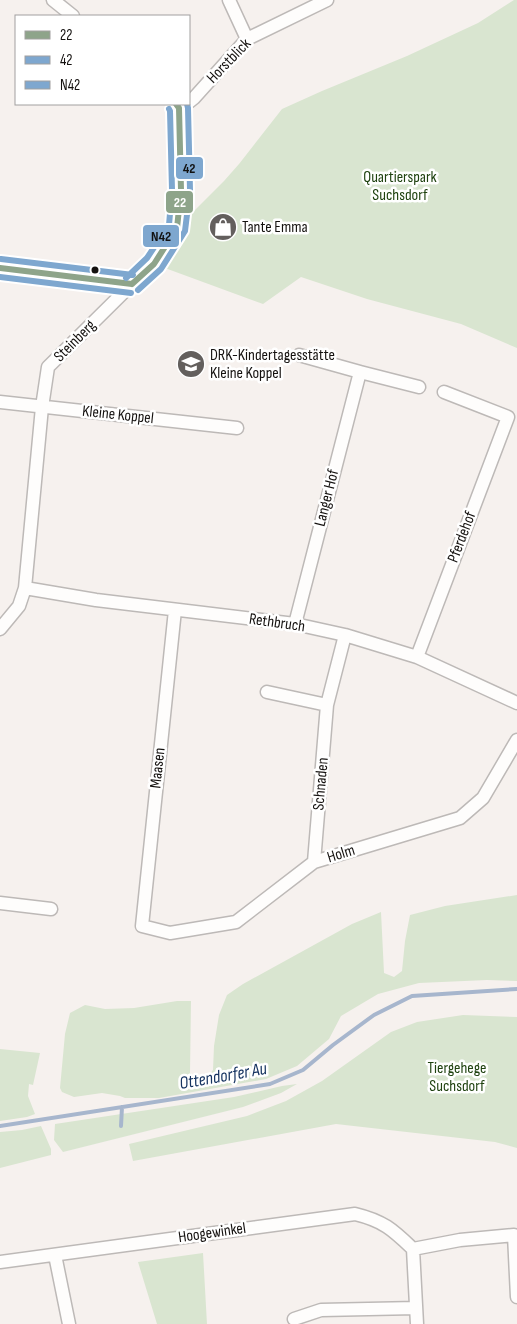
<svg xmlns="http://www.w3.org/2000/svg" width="517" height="1324" viewBox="0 0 517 1324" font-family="'Sofia Sans Condensed',sans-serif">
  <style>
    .green { fill: #d9e5d0 }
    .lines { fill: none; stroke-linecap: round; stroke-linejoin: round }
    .stream { stroke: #a7b6cd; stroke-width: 4 }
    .minor-casing { stroke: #bdb9b7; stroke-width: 15 }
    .minor { stroke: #fefdfc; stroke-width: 12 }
    .bus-1-casing { stroke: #fff; stroke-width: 10 }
    .bus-2-casing { stroke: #fff; stroke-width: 10 }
    .bus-3-casing { stroke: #fff; stroke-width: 10 }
    .bus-1 { stroke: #8ea48a; stroke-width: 6 }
    .bus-2 { stroke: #7ea7cf; stroke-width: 6 }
    .bus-3 { stroke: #7ea7cf; stroke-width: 6 }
    .bus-dot { fill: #14110f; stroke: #fff; stroke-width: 2 }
    .labels { text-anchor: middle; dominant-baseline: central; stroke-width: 5; stroke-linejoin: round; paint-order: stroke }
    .street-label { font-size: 16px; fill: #14110f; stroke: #fff }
    .park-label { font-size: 16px; fill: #1f4210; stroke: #fff }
    .poi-label { font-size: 16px; fill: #14110f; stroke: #fff; text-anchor: start }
    .water-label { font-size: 18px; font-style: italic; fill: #163360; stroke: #fff }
    .line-badge { stroke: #fff; stroke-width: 2 }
    .badge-label { font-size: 14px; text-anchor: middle; font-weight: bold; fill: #fff }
    .pale-badge-label { font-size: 14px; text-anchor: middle; font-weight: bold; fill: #111 }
  </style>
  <rect width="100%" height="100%" fill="#f6f1ee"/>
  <path class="green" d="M 514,0 L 517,0 L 517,348 L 461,324 L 367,299 L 301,277 L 263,304 L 154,264 L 177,228 L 224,181 L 239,164 L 282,109 L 322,91 L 407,56 L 478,23 Z
    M 517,895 L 517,981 L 487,980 L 419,983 L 378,994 L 341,1016 L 329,1039 L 297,1066 L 266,1079 L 159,1098 L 125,1098 L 120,1096 L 102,1093 L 74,1097 L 62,1092 L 60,1088 L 65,1034 L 70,1013 L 85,1005 L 105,1009 L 134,1008 L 177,1001 L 191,1001 L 190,1073 L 197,1079 L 207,1078 L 213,1070 L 214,1046 L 219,1015 L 227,995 L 243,984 L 352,924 L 381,912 L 384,973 L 394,977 L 402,971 L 405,941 L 410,915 L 445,906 Z
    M 463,1015 L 517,1017 L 517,1148 L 495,1142 L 336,1124 L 133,1161 L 129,1144 L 247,1116 L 286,1101 L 322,1081 L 391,1032 L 417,1022 Z
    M 0,1049 L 40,1053 L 33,1085 L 29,1084 L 28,1096 L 35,1114 L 27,1117 L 0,1121 Z
    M 297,1084 L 281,1093 L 243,1107 L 63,1152 L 54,1140 L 55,1124 L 234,1097 L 282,1086 Z
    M 41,1126 L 51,1149 L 51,1155 L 0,1168 L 0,1132 L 22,1130 Z
    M 203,1253 L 207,1324 L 157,1324 L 138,1262 Z"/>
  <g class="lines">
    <path class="stream" d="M 0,1126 L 270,1084 L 303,1070 L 333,1045 L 374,1015 L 412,996 L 517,989
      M 121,1126 L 122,1107"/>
    <defs>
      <path id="minor" d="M 53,0 L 73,16
        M 229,0 L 247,39
        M 189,102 L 194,98 L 247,39 L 327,0
        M 0,268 L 89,278 L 132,284
        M 360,372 L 419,387
        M 0,402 L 237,428
        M 25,588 L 96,600 L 295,624 L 345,635 L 417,657 L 517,703
        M 175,610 L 142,926 L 170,933 L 236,922 L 314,862 L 460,818 L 483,798 L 517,740
        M 295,624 L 360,372 L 299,355
        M 0,629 L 19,606 L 25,588 L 42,407 L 48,367 L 132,284 L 154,264 L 177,228 L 181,190 L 179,108 L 176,104
        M 417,657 L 508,417 L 444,392
        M 267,692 L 327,705
        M 314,862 L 327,705 L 345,635
        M 0,903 L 51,909
        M 413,1249 L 460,1240 L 514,1235 L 517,1297
        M 55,1255 L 69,1324
        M 0,1262 L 355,1214 C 384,1221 393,1230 413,1249 L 417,1324
        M 294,1319 L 321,1310 L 416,1308"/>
    </defs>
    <use href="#minor" class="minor-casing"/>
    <use href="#minor" class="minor"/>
    <defs>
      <path id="bus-1" d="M 0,268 L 132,284
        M 132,284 L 154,264 L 177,228 L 181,190 L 179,108 L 176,104"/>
      <path id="bus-2" d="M 0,277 L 131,293
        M 138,290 L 161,269 L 185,231 L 190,190 L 188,108 L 187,104"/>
      <path id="bus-3" d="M 1,259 L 133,275
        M 126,278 L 147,258 L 169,225 L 172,190 L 170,111 L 169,109"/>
    </defs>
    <use href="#bus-1" class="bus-1-casing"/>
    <use href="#bus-2" class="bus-2-casing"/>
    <use href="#bus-3" class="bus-3-casing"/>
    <use href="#bus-1" class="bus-1"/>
    <use href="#bus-2" class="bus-2"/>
    <use href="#bus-3" class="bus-3"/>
  </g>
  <defs>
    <symbol id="shop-disc" viewBox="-11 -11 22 22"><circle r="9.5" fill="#635f5d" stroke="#fff"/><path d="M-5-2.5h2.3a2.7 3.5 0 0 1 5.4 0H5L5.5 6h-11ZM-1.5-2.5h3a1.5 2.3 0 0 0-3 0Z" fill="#fff"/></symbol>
    <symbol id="school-disc" viewBox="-11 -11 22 22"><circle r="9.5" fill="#635f5d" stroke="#fff"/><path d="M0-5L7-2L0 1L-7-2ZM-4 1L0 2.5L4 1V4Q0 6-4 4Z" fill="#fff"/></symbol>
  </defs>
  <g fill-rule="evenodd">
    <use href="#shop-disc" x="207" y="211" width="32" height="32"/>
    <use href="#school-disc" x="175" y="348" width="32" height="32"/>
  </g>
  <circle class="bus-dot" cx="95" cy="270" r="4.5"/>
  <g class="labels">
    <g class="street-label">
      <text transform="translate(229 61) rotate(-46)">Horstblick</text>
      <text transform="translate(75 341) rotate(-45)">Steinberg</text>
      <text transform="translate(118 415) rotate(6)">Kleine Koppel</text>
      <text transform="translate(327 498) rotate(-76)">Langer Hof</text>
      <text transform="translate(462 537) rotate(-69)">Pferdehof</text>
      <text transform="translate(277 623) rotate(8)">Rethbruch</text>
      <text transform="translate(158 768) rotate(-84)">Maasen</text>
      <text transform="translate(321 784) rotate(-85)">Schnaden</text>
      <text transform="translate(341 854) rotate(-17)">Holm</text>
      <text transform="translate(212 1233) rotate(-8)">Hoogewinkel</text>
    </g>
    <g class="park-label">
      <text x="400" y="177">Quartierspark<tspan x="400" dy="18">Suchsdorf</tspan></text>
      <text x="457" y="1068">Tiergehege<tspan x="457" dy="18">Suchsdorf</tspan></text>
    </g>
    <g class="poi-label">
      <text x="242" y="227">Tante Emma</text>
      <text x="210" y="355">DRK-Kindertagesstätte<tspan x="210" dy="18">Kleine Koppel</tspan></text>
    </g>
    <g class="water-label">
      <text transform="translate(223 1076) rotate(-10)">Ottendorfer Au</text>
    </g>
  </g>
  <g class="line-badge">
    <rect x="175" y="156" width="29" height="24" rx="5" fill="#7ea7cf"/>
    <rect x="165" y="190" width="29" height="24" rx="5" fill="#8ea48a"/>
    <rect x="142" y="224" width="38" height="24" rx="5" fill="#7ea7cf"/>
  </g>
  <g class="badge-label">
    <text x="180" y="207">22</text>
  </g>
  <g class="pale-badge-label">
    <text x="189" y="173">42</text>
    <text x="161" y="241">N42</text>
  </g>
  <rect x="15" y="15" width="175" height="90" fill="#ffffff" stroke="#a1a09f"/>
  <rect x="25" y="31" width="25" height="8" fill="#8ea48a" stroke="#a1a09f"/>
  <text x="60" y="40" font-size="15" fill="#14110f">22</text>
  <rect x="25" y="56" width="25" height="8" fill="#7ea7cf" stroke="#a1a09f"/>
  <text x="60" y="65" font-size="15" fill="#14110f">42</text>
  <rect x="25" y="81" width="25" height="8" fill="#7ea7cf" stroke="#a1a09f"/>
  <text x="60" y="90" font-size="15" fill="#14110f">N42</text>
</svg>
